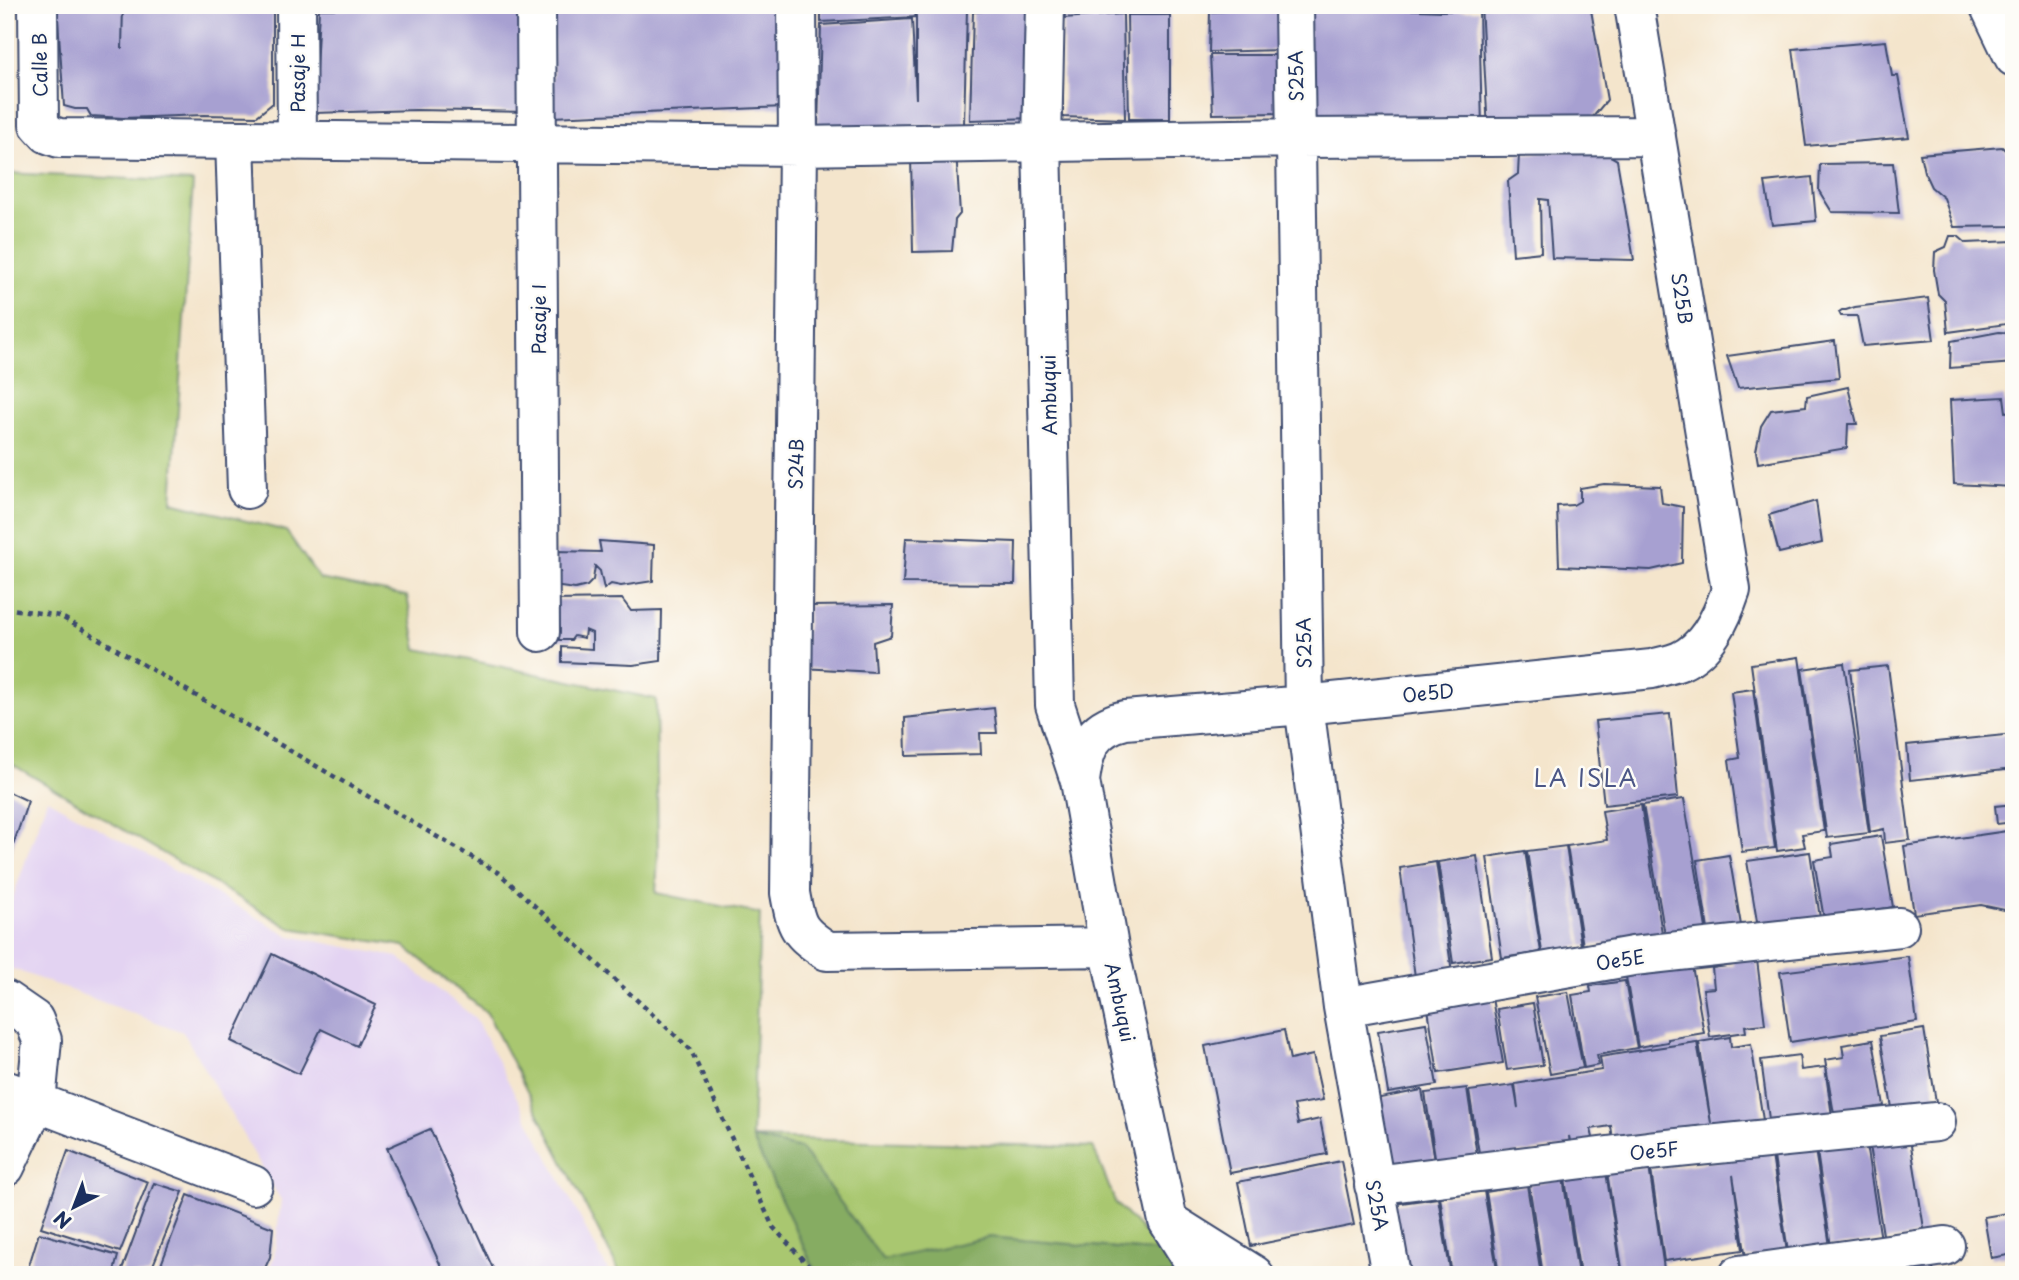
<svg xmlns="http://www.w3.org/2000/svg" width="2019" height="1280" viewBox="0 0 2019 1280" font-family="'Playpen Sans',sans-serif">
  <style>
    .built { fill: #e3d3f2 }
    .green { fill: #a9c76f; stroke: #627b66; stroke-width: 2 }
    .forest { fill: #86ac62; stroke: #506e60; stroke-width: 2 }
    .building { fill: #a7a0d1 }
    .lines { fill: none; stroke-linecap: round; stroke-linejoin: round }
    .minor-casing { stroke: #3c4a6e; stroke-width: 42 }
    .path { stroke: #3c4a6e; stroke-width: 4.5; stroke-dasharray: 5 5; stroke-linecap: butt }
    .minor { stroke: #fff; stroke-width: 38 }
    .labels { text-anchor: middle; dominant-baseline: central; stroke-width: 5; stroke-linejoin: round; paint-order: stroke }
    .street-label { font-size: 19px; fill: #1b2f5e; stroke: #fdfcf7 }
    .quarter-label { font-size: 23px; letter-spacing: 2px; fill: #4c5786; stroke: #fdfcf7 }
  </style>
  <rect width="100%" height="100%" fill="#fdfcf7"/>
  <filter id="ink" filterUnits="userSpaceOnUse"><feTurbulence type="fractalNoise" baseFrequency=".0143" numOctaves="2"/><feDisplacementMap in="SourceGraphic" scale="14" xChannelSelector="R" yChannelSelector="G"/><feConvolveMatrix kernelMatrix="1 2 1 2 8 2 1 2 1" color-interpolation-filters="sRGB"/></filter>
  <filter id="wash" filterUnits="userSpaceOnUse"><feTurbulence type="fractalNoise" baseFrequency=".00686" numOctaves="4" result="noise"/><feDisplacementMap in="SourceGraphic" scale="28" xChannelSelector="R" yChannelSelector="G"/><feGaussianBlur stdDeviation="1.57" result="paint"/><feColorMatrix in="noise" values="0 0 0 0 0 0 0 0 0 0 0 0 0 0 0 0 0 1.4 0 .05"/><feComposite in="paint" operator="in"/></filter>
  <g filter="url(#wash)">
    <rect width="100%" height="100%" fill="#f4e5cc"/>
    <path class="built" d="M 47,799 L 290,936 L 398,957 L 475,1018 L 608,1271 L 593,1275 L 266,1275 L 274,1257 L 281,1200 L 183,1032 L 5,966 L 5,920 Z"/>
    <path class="green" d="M 5,173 L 193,182 L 172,502 L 286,531 L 320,579 L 407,596 L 417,649 L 656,699 L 658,856 L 656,893 L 760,914 L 752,1138 L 1093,1147 L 1116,1204 L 1163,1252 L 1176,1275 L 621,1275 L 487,1013 L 404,946 L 290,928 L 5,760 Z"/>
    <path class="forest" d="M 752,1138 L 801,1149 L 883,1260 L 989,1237 L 1163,1252 L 1176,1275 L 817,1275 Z"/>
    <g id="blocks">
      <path class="building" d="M 57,5 L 123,5 L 122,49 L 123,5 L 177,5 L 273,10 L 273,103 L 257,116 L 204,115 L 123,118 L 91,116 L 87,109 L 75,109 L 64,106 Z
        M 452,5 L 529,5 L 532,112 L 416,110 L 314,113 L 319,9 L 414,8 Z
        M 554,5 L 784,5 L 785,107 L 552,117 Z
        M 821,5 L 918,5 L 913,8 L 916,17 L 915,10 L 967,9 L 964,125 L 818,127 L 821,25 L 912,19 L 916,99 L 916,17 L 821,22 Z
        M 969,5 L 1004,5 L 1005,7 L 970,11 Z
        M 1061,5 L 1158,5 L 1158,10 L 1061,14 Z
        M 1162,5 L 1224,5 L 1224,7 L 1163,11 Z
        M 1310,5 L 1374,5 L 1374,8 L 1442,11 L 1479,10 L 1482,127 L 1305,119 Z
        M 1481,5 L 1585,5 L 1586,10 L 1591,10 L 1607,100 L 1588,123 L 1488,130 Z
        M 1036,6 L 1032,118 L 970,120 L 973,12 Z
        M 1280,8 L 1284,50 L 1209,52 L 1210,12 Z
        M 1123,14 L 1125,119 L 1063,117 L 1063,18 Z
        M 1127,15 L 1170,15 L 1170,119 L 1129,119 Z
        M 1886,41 L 1892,76 L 1898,76 L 1909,137 L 1806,146 L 1793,49 Z
        M 1210,55 L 1284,55 L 1282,113 L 1213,114 Z
        M 2002,147 L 2008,153 L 2014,171 L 2014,226 L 1954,227 L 1944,198 L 1931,187 L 1924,172 L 1920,154 Z
        M 1598,149 L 1617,160 L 1634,260 L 1552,258 L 1548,200 L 1540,199 L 1541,252 L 1513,255 L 1508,181 L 1518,174 L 1519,154 Z
        M 956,150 L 960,214 L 955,220 L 952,251 L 913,252 L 911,156 Z
        M 1893,163 L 1899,213 L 1832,212 L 1819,191 L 1820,164 Z
        M 1812,177 L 1816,221 L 1772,225 L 1765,182 Z
        M 1950,236 L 1958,236 L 1966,243 L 2014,241 L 2014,323 L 1948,332 L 1945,301 L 1938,294 L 1934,270 L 1935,252 L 1946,247 Z
        M 1928,298 L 1934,340 L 1863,346 L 1857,316 L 1841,316 L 1839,312 L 1842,310 L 1846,310 L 1855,307 Z
        M 1999,332 L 2014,333 L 2014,363 L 1950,368 L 1951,341 Z
        M 1835,341 L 1839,378 L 1738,388 L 1727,356 Z
        M 1848,387 L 1857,424 L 1848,424 L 1847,448 L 1758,463 L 1756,451 L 1761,426 L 1771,410 L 1806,406 L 1807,396 Z
        M 2004,397 L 2006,412 L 2014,411 L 2014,487 L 1954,484 L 1950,400 Z
        M 1604,484 L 1660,486 L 1662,503 L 1683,507 L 1682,563 L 1651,570 L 1559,566 L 1557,506 L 1573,505 L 1580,501 L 1580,488 Z
        M 1816,501 L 1822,543 L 1779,553 L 1769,515 Z
        M 906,538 L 1016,542 L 1015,584 L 903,583 Z
        M 599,541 L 654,545 L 653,581 L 621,586 L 611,584 L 604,589 L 600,571 L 595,566 L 593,580 L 587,586 L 575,589 L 553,586 L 553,575 L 560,572 L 556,567 L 556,551 L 601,552 Z
        M 622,599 L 631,611 L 662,610 L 661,661 L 633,665 L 562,662 L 562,647 L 592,649 L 592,633 L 585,630 L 584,638 L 574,636 L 571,640 L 557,640 L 554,600 Z
        M 893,605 L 891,636 L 873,642 L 875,672 L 802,668 L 809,606 Z
        M 1799,657 L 1824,831 L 1802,834 L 1805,847 L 1777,851 L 1751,664 Z
        M 1844,663 L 1869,833 L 1827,838 L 1802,669 Z
        M 1888,666 L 1910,840 L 1885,843 L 1884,829 L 1870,832 L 1850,670 Z
        M 1753,689 L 1775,848 L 1742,852 L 1729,760 L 1740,758 L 1731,692 Z
        M 994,708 L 997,733 L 980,733 L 981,754 L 906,756 L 905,718 Z
        M 1670,714 L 1678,797 L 1604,805 L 1595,721 Z
        M 2014,734 L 2014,769 L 1910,780 L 1907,745 Z
        M 5,790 L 28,801 L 6,866 L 5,866 Z
        M 1684,799 L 1707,934 L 1666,941 L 1643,805 Z
        M 2014,804 L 2014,822 L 1997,824 L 1995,806 Z
        M 1641,805 L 1663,939 L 1583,946 L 1567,846 L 1607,840 L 1602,811 Z
        M 2014,830 L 2014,912 L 1981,905 L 1914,914 L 1904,846 Z
        M 1881,836 L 1893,907 L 1824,919 L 1814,860 L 1833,857 L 1831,844 Z
        M 1566,846 L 1581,946 L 1542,952 L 1527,851 Z
        M 1525,851 L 1541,952 L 1502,958 L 1487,857 Z
        M 1810,852 L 1822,931 L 1760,940 L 1747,861 Z
        M 1729,855 L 1743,937 L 1710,942 L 1697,860 Z
        M 1477,856 L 1492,957 L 1453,963 L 1438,862 Z
        M 1436,862 L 1453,979 L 1416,984 L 1400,868 Z
        M 1756,952 L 1765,1024 L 1745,1026 L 1746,1032 L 1710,1037 L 1703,989 L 1714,988 L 1712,968 L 1734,965 L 1733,955 Z
        M 272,954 L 376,1005 L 357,1046 L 321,1029 L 299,1074 L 231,1041 Z
        M 1690,955 L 1704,1033 L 1668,1039 L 1668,1042 L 1638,1047 L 1624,965 Z
        M 1908,956 L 1917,1022 L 1790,1042 L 1780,972 Z
        M 1625,981 L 1637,1048 L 1597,1055 L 1599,1065 L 1584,1068 L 1572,995 L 1591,992 L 1590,986 Z
        M 1491,992 L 1503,1063 L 1438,1073 L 1427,1002 Z
        M 1568,992 L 1583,1068 L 1550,1074 L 1535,997 Z
        M 1533,1003 L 1543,1065 L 1507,1070 L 1497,1009 Z
        M 1426,1023 L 1437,1085 L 1388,1093 L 1378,1031 Z
        M 1924,1029 L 1938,1114 L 1894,1120 L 1880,1036 Z
        M 1284,1030 L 1290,1060 L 1313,1055 L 1323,1100 L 1294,1105 L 1298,1124 L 1320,1119 L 1327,1154 L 1230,1173 L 1205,1046 Z
        M 1730,1037 L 1731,1047 L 1751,1044 L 1763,1120 L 1613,1139 L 1611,1126 L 1591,1129 L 1594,1142 L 1571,1146 L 1569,1136 L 1570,1146 L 1480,1159 L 1469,1091 L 1514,1085 L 1518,1108 L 1515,1084 L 1602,1070 L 1600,1057 L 1642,1050 L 1697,1042 L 1711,1123 L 1699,1042 Z
        M 1873,1040 L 1884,1106 L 1834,1114 L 1825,1060 L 1844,1057 L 1842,1045 Z
        M 1799,1055 L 1801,1070 L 1825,1067 L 1832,1116 L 1771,1134 L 1761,1060 Z
        M 1467,1088 L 1478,1162 L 1437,1169 L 1425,1093 Z
        M 1422,1090 L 1435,1166 L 1387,1174 L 1375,1099 Z
        M 430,1129 L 496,1275 L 445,1275 L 387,1148 Z
        M 1909,1133 L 1925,1235 L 1884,1241 L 1868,1139 Z
        M 1865,1138 L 1881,1240 L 1831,1247 L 1816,1145 Z
        M 1814,1143 L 1830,1246 L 1788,1252 L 1773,1150 Z
        M 1771,1149 L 1787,1252 L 1746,1258 L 1733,1175 L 1743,1250 L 1664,1261 L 1651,1170 L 1731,1159 Z
        M 68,1151 L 148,1182 L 120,1252 L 41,1227 Z
        M 1341,1161 L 1354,1225 L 1251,1246 L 1238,1182 Z
        M 1649,1167 L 1664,1269 L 1623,1275 L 1607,1172 Z
        M 1606,1172 L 1622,1275 L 1580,1275 L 1565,1179 Z
        M 1563,1178 L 1578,1275 L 1543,1275 L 1529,1184 Z
        M 154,1183 L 183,1192 L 149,1275 L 120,1275 Z
        M 1527,1185 L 1541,1275 L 1499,1275 L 1486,1192 Z
        M 1484,1191 L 1498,1275 L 1452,1275 L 1440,1197 Z
        M 188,1195 L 273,1228 L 270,1257 L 262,1275 L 157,1275 Z
        M 1438,1198 L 1451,1275 L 1405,1275 L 1394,1204 Z
        M 2014,1212 L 2014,1254 L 1991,1258 L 1984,1217 Z
        M 39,1233 L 118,1256 L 113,1275 L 26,1275 Z
        M 1933,1268 L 1934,1275 L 1896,1275 L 1896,1273 Z"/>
    </g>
  </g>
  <g filter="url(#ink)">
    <use href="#blocks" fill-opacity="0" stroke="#3c4a6e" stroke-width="2"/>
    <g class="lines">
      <defs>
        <path id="minor" d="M 38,5 L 39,124 L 48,134 L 59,138 L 798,146 L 1296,138 L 1656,136
          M 296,5 L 297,141
          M 536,5 L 540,632
          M 797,5 L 798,146 L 790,893 C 796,927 798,932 827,951 L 1109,947
          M 1045,5 L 1042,142 L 1055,705 L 1080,781
          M 1294,5 L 1304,705 L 1343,1007 L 1391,1275
          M 1989,5 L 2014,57
          M 235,141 L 247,489
          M 5,1000 L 34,1020 L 42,1040 L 36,1102 L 5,1167
          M 1343,1007 L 1633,956 L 1899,927
          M 5,1090 L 253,1185
          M 1374,1185 L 1648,1151 L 1936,1122
          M 1176,1226 L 1254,1275
          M 1202,1275 L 1168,1221 L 1109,947 L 1080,781 C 1084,748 1091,728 1125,720 L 1304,705 L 1652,669 C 1661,666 1671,665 1680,661 C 1708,649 1722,617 1731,590 L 1634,5
          M 1739,1275 L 1945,1246"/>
      </defs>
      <use href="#minor" class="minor-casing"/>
      <path class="path" d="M 5,608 L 60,616 L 499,873 L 690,1049 L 773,1227 L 817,1275"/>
      <use href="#minor" class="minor"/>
    </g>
  </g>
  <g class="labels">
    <g class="street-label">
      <text transform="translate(39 65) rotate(-91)">Calle B</text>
      <text transform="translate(297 73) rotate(-90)">Pasaje H</text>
      <text transform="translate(1295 76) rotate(-91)">S25A</text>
      <text transform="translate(1683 298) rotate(81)">S25B</text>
      <text transform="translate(538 319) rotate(-90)">Pasaje I</text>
      <text transform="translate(1048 395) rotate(-91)">Ambuqui</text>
      <text transform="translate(795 464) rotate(-89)">S24B</text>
      <text transform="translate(1303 643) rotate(-91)">S25A</text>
      <text transform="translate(1428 692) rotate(-6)">Oe5D</text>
      <text transform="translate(1620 959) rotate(-9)">Oe5E</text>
      <text transform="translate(1121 1002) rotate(78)">Ambuqui</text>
      <text transform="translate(1654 1150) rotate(-6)">Oe5F</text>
      <text transform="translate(1378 1205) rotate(79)">S25A</text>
    </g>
    <g class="quarter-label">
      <text x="1586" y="777">LA ISLA</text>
    </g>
  </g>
  <rect width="2019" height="1280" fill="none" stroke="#fdfcf7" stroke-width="28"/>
  <g transform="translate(74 1207) rotate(222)" stroke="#fdfcf7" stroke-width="5" paint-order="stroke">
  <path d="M0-5L12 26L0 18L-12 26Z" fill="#1b2f5e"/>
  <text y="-10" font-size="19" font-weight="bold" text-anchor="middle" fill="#1b2f5e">N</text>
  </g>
</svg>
